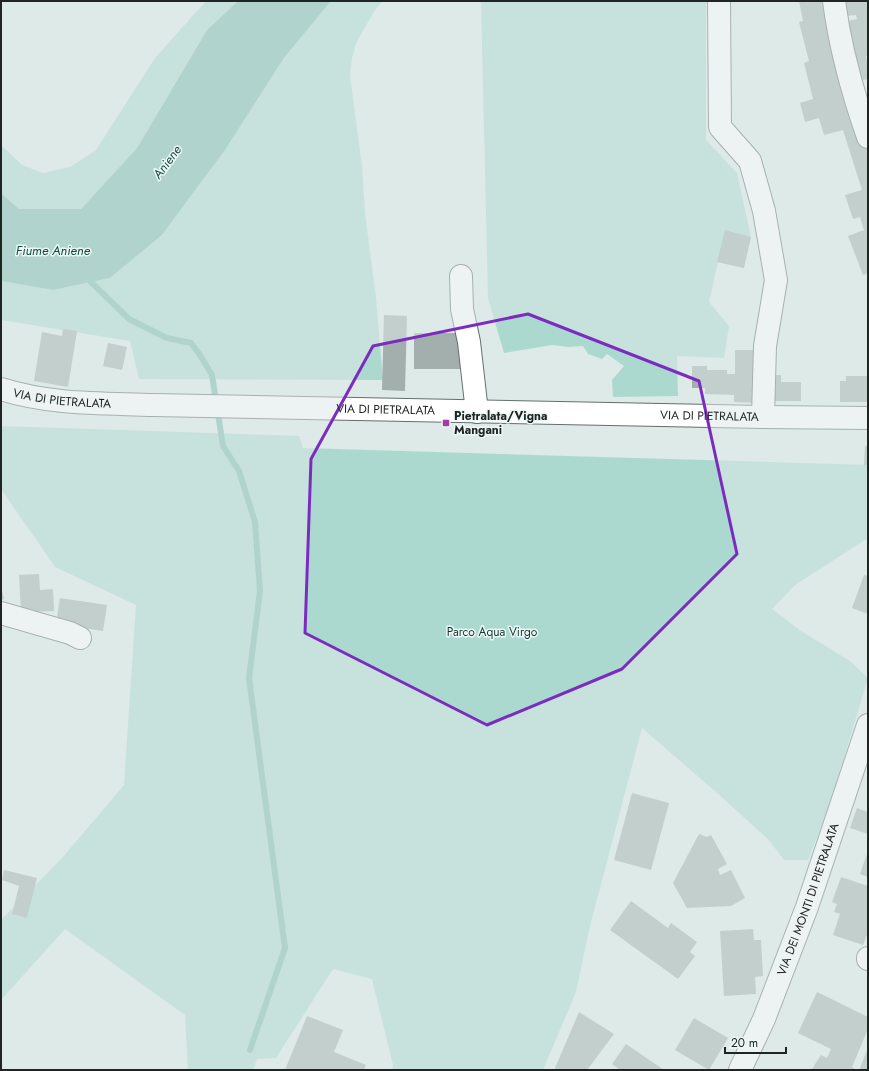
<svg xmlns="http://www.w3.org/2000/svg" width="869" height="1071" viewBox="0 0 869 1071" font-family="Jost,sans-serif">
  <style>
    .green { fill: #acd9cf }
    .water { fill: #78bbad }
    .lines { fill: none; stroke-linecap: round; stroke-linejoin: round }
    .stream { stroke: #78bbad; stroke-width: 6 }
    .building { fill: #a3afac }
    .minor-casing { stroke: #646f6c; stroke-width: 24 }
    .minor { stroke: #fff; stroke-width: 22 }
    .marked { fill: none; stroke: #7b2cbf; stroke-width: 3; stroke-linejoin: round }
    .poi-dot { fill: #a43da1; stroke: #ebf8f5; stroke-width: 1.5 }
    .labels { text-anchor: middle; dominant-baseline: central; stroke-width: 3; stroke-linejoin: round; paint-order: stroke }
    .street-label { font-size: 12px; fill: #202423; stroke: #ebf8f5 }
    .poi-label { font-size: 12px; font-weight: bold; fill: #202423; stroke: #ebf8f5; text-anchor: start }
    .park-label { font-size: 12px; fill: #163731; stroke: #ebf8f5 }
    .water-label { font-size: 13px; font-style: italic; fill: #114b42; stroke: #ebf8f5 }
  </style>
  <rect width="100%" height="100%" fill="#deeae7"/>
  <path class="green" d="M 206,1 L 238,1 L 207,30 L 137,148 L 81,209 L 19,209 L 1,193 L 1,145 L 22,165 L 43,173 L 70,167 L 96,150 L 155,58 Z
    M 331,1 L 383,1 L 375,10 L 356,43 L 352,58 L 350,76 L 362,166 L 365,213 L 376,298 L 383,380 L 139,379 L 130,341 L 1,320 L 1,281 L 53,290 L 110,278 L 162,235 L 225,150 L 284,58 Z
    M 481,1 L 706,1 L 706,140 L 737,173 L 751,237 L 725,231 L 709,302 L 729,326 L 724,358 L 677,356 L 678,396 L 613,397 L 612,380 L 624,366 L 607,354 L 602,359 L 588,354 L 583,346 L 568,347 L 552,345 L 504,353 L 488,298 Z
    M 1,426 L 299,436 L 303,448 L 868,465 L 868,538 L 795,585 L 772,609 L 801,631 L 850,661 L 868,678 L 829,807 L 808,860 L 784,860 L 768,839 L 716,792 L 642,728 L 589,930 L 576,992 L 543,1070 L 392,1070 L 393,1065 L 372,979 L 333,969 L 276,1058 L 257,1059 L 253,1070 L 188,1070 L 185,1015 L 65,929 L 1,1000 L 1,920 L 62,858 L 124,785 L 136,605 L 55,567 L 1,489 Z"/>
  <path class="water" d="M 238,1 L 331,1 L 284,58 L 225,150 L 162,235 L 110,278 L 53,290 L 1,281 L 1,193 L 19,209 L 81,209 L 137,148 L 207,30 Z"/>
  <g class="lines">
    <path class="stream" d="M 91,282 L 129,319 L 167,338 L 191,343 L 200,355 L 212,375 L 223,446 L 239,471 L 255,522 L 260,591 L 249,678 L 285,948 L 250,1050"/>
  </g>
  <path class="building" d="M 799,1 L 828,1 L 849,90 L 868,153 L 868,273 L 863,275 L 848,236 L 864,230 L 860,217 L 853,219 L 845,195 L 862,190 L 843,130 L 824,135 L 819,118 L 805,122 L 800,103 L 813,99 L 804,63 L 809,61 L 799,22 L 803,21 Z
    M 842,1 L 868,1 L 868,55 L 866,56 L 868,66 L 868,79 L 856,81 L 843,22 L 857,19 L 856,15 L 844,16 Z
    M 725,230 L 751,237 L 744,268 L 717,262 Z
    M 384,315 L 407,316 L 405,391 L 382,390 Z
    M 63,329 L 77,331 L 68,387 L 34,381 L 42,332 L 62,336 Z
    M 414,333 L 460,333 L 460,369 L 414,369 Z
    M 108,343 L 127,347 L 122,370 L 103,366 Z
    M 735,350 L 758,350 L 758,403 L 734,402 L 734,395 L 705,394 L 705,388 L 692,388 L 692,366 L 707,366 L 707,370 L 727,370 L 727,374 L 735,374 Z
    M 772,375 L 781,375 L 781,382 L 801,382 L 801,401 L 772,401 Z
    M 846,376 L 868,376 L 868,402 L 840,402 L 840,381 L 846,381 Z
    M 865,446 L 868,446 L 868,465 L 864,465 Z
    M 39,574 L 40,590 L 53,589 L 54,611 L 21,612 L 19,575 Z
    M 864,575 L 868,576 L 868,614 L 852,608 Z
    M 1,586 L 4,599 L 1,600 Z
    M 60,598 L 107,605 L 103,631 L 56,624 Z
    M 632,793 L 669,803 L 651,870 L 614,860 Z
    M 857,808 L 868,812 L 868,834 L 850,828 Z
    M 699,834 L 707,837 L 711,835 L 727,864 L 718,869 L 720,875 L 731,870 L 745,898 L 731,906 L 687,908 L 673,883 Z
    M 868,851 L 868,877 L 860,874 Z
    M 4,870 L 37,878 L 27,918 L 12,914 L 19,886 L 2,880 Z
    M 841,877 L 868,886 L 868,932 L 863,945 L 833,935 L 840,914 L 834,912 L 837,904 L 832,902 Z
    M 631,901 L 668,928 L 671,923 L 697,942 L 690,952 L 695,956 L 678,979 L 610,930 Z
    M 753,929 L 754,940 L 761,940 L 763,976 L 755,977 L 756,994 L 724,996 L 720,931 Z
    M 817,992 L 868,1017 L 868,1029 L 852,1067 L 857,1070 L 812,1069 L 821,1055 L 827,1058 L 831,1049 L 798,1033 Z
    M 579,1012 L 614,1034 L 587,1070 L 557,1070 L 555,1068 Z
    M 307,1016 L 343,1030 L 334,1052 L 366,1065 L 364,1070 L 285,1070 Z
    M 694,1018 L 728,1038 L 709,1070 L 675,1050 Z
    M 626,1044 L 664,1070 L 620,1070 L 612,1064 Z
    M 868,1048 L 868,1070 L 859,1070 Z"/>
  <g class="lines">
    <defs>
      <g id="minor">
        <path d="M 719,1 L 720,127 L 750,161 L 764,211 L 776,280 L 765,346 L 763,417"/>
        <path d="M 834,1 C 840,47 853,94 868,137"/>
        <path d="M 461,276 L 462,309 L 469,342 L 477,412"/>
        <path id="s1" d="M 1,389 C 51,405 103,403 154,405 L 763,417 L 868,418"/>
        <path d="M 1,613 L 70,633 L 80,638"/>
        <path d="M 868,959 L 868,958"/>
        <path id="s2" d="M 740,1070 L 764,1019 L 807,907 L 868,725"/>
      </g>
    </defs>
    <use href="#minor" class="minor-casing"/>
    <use href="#minor" class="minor"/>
  </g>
  <path d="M0 0H869V1071H0ZM 528,314 L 699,381 L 737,554 L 622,669 L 487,725 L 305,633 L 311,459 L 373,346 Z" fill="#deeae7" fill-opacity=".55" fill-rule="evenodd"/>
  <path class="marked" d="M 528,314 L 699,381 L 737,554 L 622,669 L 487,725 L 305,633 L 311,459 L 373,346 Z"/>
  <rect class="poi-dot" x="442" y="419" width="8" height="8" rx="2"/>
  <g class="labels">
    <g class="street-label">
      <text stroke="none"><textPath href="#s1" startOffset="62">VIA DI PIETRALATA</textPath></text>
      <text stroke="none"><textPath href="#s1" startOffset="386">VIA DI PIETRALATA</textPath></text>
      <text stroke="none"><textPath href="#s1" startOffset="710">VIA DI PIETRALATA</textPath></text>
      <text stroke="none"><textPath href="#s2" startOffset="184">VIA DEI MONTI DI PIETRALATA</textPath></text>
    </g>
    <g class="poi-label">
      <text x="454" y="416">Pietralata/Vigna<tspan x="454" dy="14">Mangani</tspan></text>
    </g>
    <g class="park-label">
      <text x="492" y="632">Parco Aqua Virgo</text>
    </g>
    <g class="water-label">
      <text transform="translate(167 162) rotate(-53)">Aniene</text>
      <text x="53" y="250">Fiume Aniene</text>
    </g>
  </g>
  <rect width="869" height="1071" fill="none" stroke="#202423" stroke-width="4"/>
  <path d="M725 1047v6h61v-6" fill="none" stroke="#202423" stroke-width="2"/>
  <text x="731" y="1047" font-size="12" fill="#202423" stroke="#ebf8f5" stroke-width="3" paint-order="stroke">20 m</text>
</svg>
